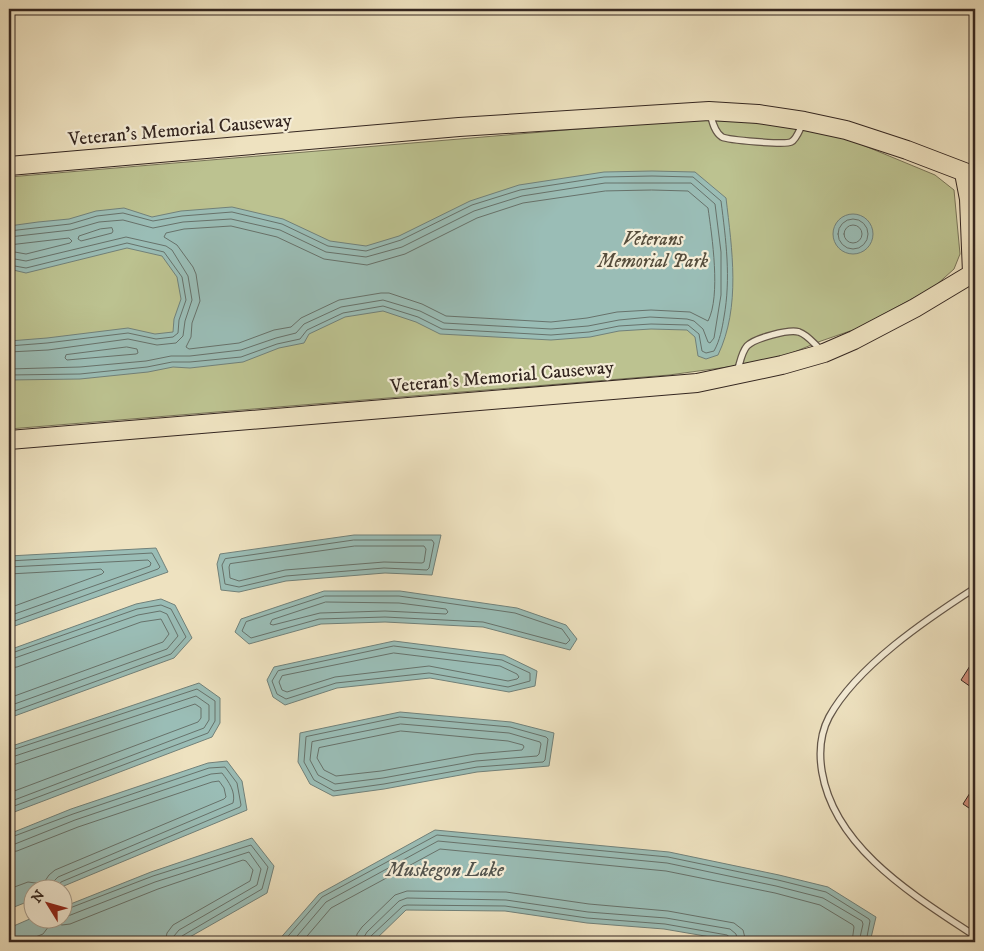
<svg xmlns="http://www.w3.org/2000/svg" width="984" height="951" viewBox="0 0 984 951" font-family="'IM FELL DW Pica',serif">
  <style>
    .green { fill: #bcc290; stroke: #787458 }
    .water { fill: #9abdb6; stroke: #71817a }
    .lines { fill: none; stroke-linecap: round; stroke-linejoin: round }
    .shore { stroke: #67726b; stroke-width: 1 }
    .building { fill: #d18f7b; stroke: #342620; filter: url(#shadow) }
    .lane-casing { stroke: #625548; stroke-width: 8 }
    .primary-casing { stroke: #342620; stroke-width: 20 }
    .lane { stroke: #f4ecd6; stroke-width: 5.5 }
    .primary { stroke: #eee2c0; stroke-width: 18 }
    .labels { text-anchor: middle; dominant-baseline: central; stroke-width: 4.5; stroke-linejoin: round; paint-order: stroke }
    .street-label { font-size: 19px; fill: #342620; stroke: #f4ecd6 }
    .park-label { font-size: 19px; font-style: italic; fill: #564d3c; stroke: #f4ecd6 }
    .water-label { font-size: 20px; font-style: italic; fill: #53534d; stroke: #f4ecd6 }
  </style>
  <defs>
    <filter id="shadow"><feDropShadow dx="4.5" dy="-4.5" stdDeviation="0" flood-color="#0004"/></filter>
  </defs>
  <rect width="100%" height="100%" fill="#eee2c0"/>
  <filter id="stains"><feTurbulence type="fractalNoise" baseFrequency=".004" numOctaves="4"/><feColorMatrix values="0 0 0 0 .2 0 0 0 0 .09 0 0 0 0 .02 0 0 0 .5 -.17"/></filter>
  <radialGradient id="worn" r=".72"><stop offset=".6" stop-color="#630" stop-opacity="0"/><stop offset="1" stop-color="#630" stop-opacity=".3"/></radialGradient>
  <path class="green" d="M 685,120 L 739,121 L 811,129 L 853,141 L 935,175 L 954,190 L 960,254 L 954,269 L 934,287 L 856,329 L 821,341 L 772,361 L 669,375 L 9,429 L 9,177 Z"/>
  <path class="water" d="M 652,171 L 695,172 L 726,198 C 732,249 741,307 718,355 L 706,359 L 698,356 L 695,337 L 687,330 L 651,329 L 619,331 L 590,337 L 551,340 L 440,334 L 416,322 L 383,311 L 345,317 L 309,334 L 304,343 L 279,348 L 243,362 L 190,368 L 173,367 L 148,372 L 80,379 L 9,380 L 9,341 L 47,338 L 128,328 L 155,334 L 173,332 L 174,319 L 181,299 L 177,277 L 162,256 L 127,248 L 26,273 L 9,269 L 9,226 L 38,222 L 69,219 L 96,211 L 124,208 L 152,217 L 181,211 L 232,207 L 283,219 L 330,241 L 366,246 L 399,236 L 470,201 L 519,185 L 604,172 Z
    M833 234a20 20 0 1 1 40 0a20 20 0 1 1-40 0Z
    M 354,535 L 441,535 L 432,575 L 385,573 L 286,581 L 239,592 L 221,590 L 217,564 L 220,554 Z
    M 156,548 L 168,572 L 9,628 L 9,556 Z
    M 324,591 L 400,591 L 517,608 L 566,625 L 577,639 L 570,650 L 483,627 L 385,622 L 321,624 L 249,644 L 235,632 L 241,619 Z
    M 161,599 L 175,605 L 192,638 L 174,658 L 9,718 L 9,650 L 136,604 Z
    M 394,641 L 504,655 L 537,671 L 535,686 L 509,692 L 430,678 L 337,688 L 285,705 L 273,697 L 267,680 L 274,667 Z
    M 199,683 L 220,698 L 220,723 L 212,737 L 9,814 L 9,747 Z
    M 400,712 L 511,722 L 554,733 L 549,766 L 477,772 L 384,789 L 333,796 L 310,784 L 298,762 L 300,733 Z
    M 227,761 L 242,781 L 247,810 L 59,888 L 32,888 L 32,900 L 9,909 L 9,834 L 71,809 L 208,763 Z
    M 435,830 L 669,852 L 779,875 L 828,887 L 876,917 L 870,942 L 740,942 L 664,929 L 587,923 L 505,911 L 406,910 L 373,942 L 277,942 L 319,894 Z
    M 252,838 L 274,866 L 267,893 L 181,942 L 9,942 L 9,928 L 32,918 L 62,918 L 63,907 L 151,872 Z"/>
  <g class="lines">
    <path class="shore" d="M 652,190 L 688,191 L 708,208 C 712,236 721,296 708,321 L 690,312 L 651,310 L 617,312 L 587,318 L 551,322 L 446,316 L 422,304 L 389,293 L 381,293 L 339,300 L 301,318 L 291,327 L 274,330 L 239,343 L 189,349 L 186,347 L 191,337 L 192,323 L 200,301 L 196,274 L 193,267 L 177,245 L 164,237 L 166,233 L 184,229 L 231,226 L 277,237 L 324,259 L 367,265 L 405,254 L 477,218 L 523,203 L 605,191 Z
      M838 234a15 15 0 1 1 30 0a15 15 0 1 1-30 0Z
      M844 234a9 9 0 1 1 18 0a9 9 0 1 1-18 0Z
      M 112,228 L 113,231 L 112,233 L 81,241 L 78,239 L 79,236 L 100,229 Z
      M 9,231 L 70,224 L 97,216 L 123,213 L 153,221 L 182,216 L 232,212 L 282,224 L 328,246 L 366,251 L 401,240 L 472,205 L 520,190 L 604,177 L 652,176 L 693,177 L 721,201 C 726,240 731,278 724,317 C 722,329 720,340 714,351 L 706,353 L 702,351 L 699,334 L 688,325 L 651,324 L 619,326 L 589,332 L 551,335 L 442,329 L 418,317 L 383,306 L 343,313 L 307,330 L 300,339 L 277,344 L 241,357 L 190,362 L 172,362 L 147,367 L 80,374 L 9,375
      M 9,237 L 71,230 L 99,222 L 123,220 L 153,228 L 183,222 L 231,219 L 280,230 L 326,252 L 366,257 L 402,247 L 474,211 L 522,196 L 605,183 L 691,183 L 715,204 L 721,252 L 721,295 L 714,338 L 710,343 L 708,342 L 703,329 L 694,321 L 687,319 L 650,317 L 619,320 L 588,326 L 551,329 L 444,323 L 420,311 L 383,300 L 341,307 L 304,324 L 296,333 L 276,338 L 241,350 L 190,356 L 171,356 L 146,361 L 80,367 L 9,369
      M 9,245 L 69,238 L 72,241 L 70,243 L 26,254 L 9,251
      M 9,258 L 26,261 L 126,237 L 166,246 L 172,250 L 188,276 L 192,300 L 185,321 L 183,336 L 176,343 L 157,345 L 128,339 L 48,350 L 9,352
      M 9,265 L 26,268 L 127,243 L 164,252 L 182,277 L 186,300 L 179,320 L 178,333 L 173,337 L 156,339 L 128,333 L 47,343 L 9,346
      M 127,347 L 137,349 L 138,353 L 136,354 L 67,360 L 65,358 L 66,355 Z
      M 354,540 L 432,540 L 434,543 L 429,568 L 427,570 L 384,568 L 286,576 L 239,587 L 225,584 L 222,565 L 225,559 Z
      M 355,546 L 424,546 L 426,549 L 424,562 L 422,563 L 384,562 L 285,570 L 239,581 L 230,578 L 229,567 L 230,564 Z
      M 9,561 L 152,553 L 160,567 L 158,569 L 9,623
      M 9,567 L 148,560 L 151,563 L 150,566 L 9,616
      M 9,574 L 101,569 L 104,572 L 102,574 L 9,608
      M 325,596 L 399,596 L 515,613 L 562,629 L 570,640 L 566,644 L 483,622 L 385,617 L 319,619 L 251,638 L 242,631 L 246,622 Z
      M 326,602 L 399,603 L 446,609 L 448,612 L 446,614 L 385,611 L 320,613 L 273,625 L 270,624 L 272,620 Z
      M 394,646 L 502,660 L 530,673 L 530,681 L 508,687 L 429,673 L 336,683 L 286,699 L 277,694 L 272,681 L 278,671 Z
      M 394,653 L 500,666 L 517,674 L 519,677 L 517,679 L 508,681 L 429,666 L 335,677 L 287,692 L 282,690 L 279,682 L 282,676 Z
      M 9,654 L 137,609 L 161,605 L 171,609 L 186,637 L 171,654 L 9,713
      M 9,660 L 138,615 L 160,611 L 167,614 L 178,636 L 167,649 L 9,706
      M 9,668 L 17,667 L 141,622 L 161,619 L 169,634 L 163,642 L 9,698
      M 400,717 L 510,727 L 546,737 L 548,739 L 545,760 L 543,762 L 477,767 L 384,784 L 334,791 L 314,780 L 304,762 L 306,737 Z
      M 401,724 L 509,733 L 540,742 L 541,744 L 539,754 L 537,756 L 476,761 L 383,778 L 335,784 L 318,775 L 310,760 L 312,742 Z
      M 401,731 L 508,741 L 523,745 L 524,747 L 522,750 L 475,754 L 381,771 L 336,776 L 324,770 L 317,758 L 319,748 Z
      M 9,751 L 197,689 L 215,701 L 215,721 L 208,733 L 9,808
      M 9,758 L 196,696 L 209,705 L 209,720 L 204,728 L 9,802
      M 9,765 L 16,764 L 195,704 L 201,708 L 201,718 L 198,722 L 9,793
      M 9,838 L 73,814 L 209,768 L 225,767 L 237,783 L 241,805 L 240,807 L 61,882 L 57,888
      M 9,845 L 15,844 L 75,820 L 211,774 L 222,773 C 229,782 236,792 233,803 L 58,877 L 53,882 L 51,888
      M 9,852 L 17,851 L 78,827 L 212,782 L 219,781 L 224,788 L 226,797 L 224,799 L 55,870 L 49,875 L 43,884 L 28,882 L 9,889
      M 62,911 L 153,876 L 251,845 L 268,867 L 262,889 L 182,936 L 179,942
      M 62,917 L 68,916 L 155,882 L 249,852 L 261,869 L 257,885 L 179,930 L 174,936 L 173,942
      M 23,942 L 43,934 L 52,922 L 62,925 L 70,924 L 158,889 L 243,860 L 246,861 L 253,870 L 250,881 L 173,925 L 167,933 L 165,942
      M 283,942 L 322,897 L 437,835 L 668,857 L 778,880 L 826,892 L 869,919 L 870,921 L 866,942
      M 292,942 L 326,902 L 438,841 L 667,863 L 776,886 L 823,898 L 862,921 L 863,924 L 859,942
      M 302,942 L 331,908 L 440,849 L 666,871 L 775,893 L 820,905 L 853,925 L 854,927 L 852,942
      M 356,942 L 357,934 L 362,927 L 395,895 L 407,891 L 506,892 L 589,904 L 668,911 L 734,923 L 743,930 L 746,942
      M 363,942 L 364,937 L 367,932 L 399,901 L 407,898 L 506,900 L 588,912 L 666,918 L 730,929 L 736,934 L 738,942
      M 370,942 L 371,936 L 403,906 L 407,905 L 505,906 L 587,918 L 665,924 L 727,935 L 731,938 L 732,942"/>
  </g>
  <path class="building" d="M 975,658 L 975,679 L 971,687 L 961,680 Z
    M 975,785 L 975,812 L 963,804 Z"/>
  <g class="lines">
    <defs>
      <path id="lane" d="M 710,113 C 712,120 714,132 722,137 C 728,140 785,145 791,142 C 797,139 800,128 803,123
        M 737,372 C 740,364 741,353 747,346 C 755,338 789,329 799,332 C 808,335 814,344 821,350
        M 975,588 C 927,619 857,666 829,717 C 820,734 819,754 822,772 C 835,849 915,896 975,936"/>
      <path id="primary" d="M 9,166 L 459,127 L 709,111 L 758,114 L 804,121 L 846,130 L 907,150 L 975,176
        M 964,173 L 969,199 L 972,273
        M 9,440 L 697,383 L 782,365 L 824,353 L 854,340 L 915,308 L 975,272"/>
    </defs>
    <use href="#lane" class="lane-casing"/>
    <use href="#primary" class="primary-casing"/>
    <use href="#lane" class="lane"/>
    <use href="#primary" class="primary"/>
  </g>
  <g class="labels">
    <g class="street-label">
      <text transform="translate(180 130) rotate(-5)">Veteran's Memorial Causeway</text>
      <text transform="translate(502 377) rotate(-5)">Veteran's Memorial Causeway</text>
    </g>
    <g class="park-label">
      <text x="653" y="239">Veterans<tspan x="653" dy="22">Memorial Park</tspan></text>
    </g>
    <g class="water-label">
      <text x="445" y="870">Muskegon Lake</text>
    </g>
  </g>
  <rect width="984" height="951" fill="none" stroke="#eee2c0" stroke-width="30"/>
  <rect x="10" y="10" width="964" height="931" fill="none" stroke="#342620" stroke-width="2.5"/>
  <rect x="15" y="15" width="954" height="921" fill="none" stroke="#342620"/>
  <g transform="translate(48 904) rotate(307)"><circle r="24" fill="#f4ecd6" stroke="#a79d8d"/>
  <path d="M0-4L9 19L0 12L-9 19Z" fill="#8f2418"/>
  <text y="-8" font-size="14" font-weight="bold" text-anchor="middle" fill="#342620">N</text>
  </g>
  <rect width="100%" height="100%" filter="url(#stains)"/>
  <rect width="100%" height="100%" fill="url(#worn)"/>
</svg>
